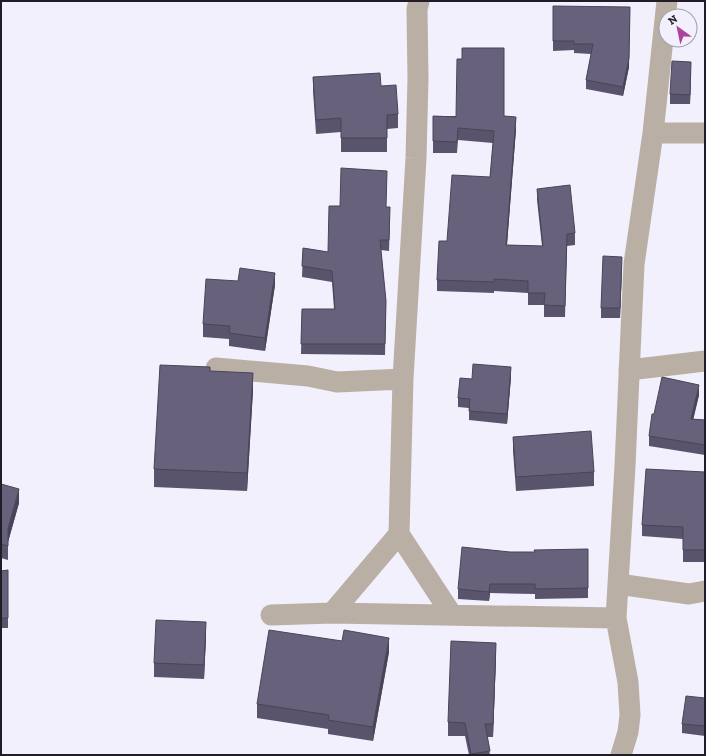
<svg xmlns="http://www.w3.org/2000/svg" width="706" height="756" viewBox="0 0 706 756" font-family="'Zilla Slab',serif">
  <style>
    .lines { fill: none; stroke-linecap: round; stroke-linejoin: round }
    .minor { stroke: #baafa5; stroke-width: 21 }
    .wall { fill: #59536b }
    .shaded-wall { fill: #494457 }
    .building { fill: #68617c; stroke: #494457 }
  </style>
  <rect width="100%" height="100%" fill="#f2f0fc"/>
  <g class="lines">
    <path class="minor" d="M 419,1 L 417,9 L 418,78 L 416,158 L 403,379 L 399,534 L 452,615
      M 653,133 L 705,133
      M 216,368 L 308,376 L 337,382 L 403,379
      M 629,370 L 705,361
      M 618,584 L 689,594 L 705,591
      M 332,613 L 399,534
      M 271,615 L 332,613 L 616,618
      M 621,755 L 628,732 L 630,715 L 628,682 L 616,618 L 625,466 L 634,264 L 653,133 L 667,1"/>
  </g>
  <path class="wall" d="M 553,6 L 629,67 L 623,96 L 586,89 L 586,80 L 591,54 L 574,53 L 574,50 L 553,51 Z
    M 691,72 L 690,104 L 670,104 L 670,94 Z
    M 313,77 L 381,86 L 398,114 L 398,128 L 387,129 L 387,152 L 341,152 L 341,132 L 316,134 L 313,91 Z
    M 433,116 L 504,116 L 516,129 L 507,245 L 542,246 L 537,200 L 537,189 L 575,233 L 575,245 L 567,246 L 565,317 L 544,317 L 544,305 L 528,305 L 528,293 L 494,291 L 494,293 L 437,291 L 437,280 L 447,241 L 490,177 L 493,143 L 458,140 L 457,153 L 433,153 Z
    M 386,207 L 390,218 L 389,251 L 381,250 L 386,301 L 385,355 L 301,354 L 302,309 L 334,309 L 332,282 L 302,277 L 303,248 L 328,252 Z
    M 622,266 L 620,318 L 601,318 L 601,308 Z
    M 275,285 L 265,351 L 229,346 L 229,339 L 203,337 L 203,324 Z
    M 210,371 L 253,390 L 247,491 L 154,487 L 154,469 Z
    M 511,377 L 507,424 L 469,420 L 469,408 L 458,407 L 458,398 L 472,379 Z
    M 699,395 L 693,419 L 705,420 L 705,455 L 649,446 L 649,436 L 654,414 Z
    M 513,437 L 594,472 L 594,486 L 516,491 L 513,451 Z
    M 705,472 L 705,562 L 683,562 L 683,539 L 642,536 L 642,525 Z
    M 1,484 L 19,503 L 8,542 L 8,560 L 1,558 Z
    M 588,549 L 588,598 L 535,599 L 535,594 L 490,593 L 489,601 L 458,599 L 458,589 L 510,552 L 535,552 Z
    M 8,570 L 8,628 L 1,628 L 1,571 Z
    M 206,636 L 204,679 L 154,677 L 154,663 Z
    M 389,652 L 373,741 L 328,734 L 328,729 L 257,718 L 257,704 Z
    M 496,656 L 493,737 L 487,737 L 490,755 L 469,755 L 465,736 L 448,736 L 448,722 Z
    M 705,698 L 705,736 L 682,733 L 682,724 Z"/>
  <path class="shaded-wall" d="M 630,7 L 629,67 L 623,96 L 623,87 Z
    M 691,62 L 691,72 L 690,104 L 690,95 Z
    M 516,117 L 516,129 L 506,257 L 506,245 Z
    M 622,257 L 622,266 L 620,318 L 620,308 Z
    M 275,273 L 275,285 L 265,351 L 265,338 Z
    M 511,367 L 511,377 L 507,424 L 507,414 Z
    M 253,373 L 253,390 L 247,491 L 247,473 Z
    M 699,385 L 699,395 L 691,429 L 691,419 Z
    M 19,489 L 19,503 L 8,542 L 8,529 Z
    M 490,584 L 490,593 L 489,601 L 489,592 Z
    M 206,622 L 206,636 L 204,679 L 204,665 Z
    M 389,638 L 389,652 L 373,741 L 373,727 Z
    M 496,643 L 496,656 L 493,737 L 493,724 Z"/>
  <path class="building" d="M 553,6 L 630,7 L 629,58 L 623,87 L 586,80 L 593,44 L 574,44 L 574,41 L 553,41 Z
    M 462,48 L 504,48 L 504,116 L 516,117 L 506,245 L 543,246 L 537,189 L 570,185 L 575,233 L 567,234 L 565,306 L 544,305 L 545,293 L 528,293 L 528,281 L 494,279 L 494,282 L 437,280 L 439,241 L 447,241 L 452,175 L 490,177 L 494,131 L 458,128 L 457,142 L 433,141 L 433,116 L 456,117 L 457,59 L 462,59 Z
    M 672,61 L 691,62 L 690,95 L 670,94 Z
    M 380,73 L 381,86 L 396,85 L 398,114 L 387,115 L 387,138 L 341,138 L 341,118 L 316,120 L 313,77 Z
    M 341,168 L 387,171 L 386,207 L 390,207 L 389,240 L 380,240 L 386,301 L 385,344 L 301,344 L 302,309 L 335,309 L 332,271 L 302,266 L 303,248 L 328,252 L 329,206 L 340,206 Z
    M 603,256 L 622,257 L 620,308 L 601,308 Z
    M 240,268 L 275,273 L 265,338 L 229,333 L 230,326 L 203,324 L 206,279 L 238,281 Z
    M 473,364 L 511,367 L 507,414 L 469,411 L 470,399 L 458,398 L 460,378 L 472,379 Z
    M 160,365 L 210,367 L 210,371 L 253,373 L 247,473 L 154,469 Z
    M 662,377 L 699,385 L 691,419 L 705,420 L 705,445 L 649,436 L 652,414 L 654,414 Z
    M 591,431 L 594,472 L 516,477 L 513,437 Z
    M 646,469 L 705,472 L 705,550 L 683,550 L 683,527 L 642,525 Z
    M 1,484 L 19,489 L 8,529 L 8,546 L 1,544 Z
    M 462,547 L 510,552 L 535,552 L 534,550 L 588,549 L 588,588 L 535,589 L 535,584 L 490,584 L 489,592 L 458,589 Z
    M 8,570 L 8,618 L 1,618 L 1,571 Z
    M 156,620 L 206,622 L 204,665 L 154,663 Z
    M 269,630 L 342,641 L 344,630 L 389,638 L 373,727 L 328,720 L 329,715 L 257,704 Z
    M 451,641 L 496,643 L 493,724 L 485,724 L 490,751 L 471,754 L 465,723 L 448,722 Z
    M 686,696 L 705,698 L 705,726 L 682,724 Z"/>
  <rect width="706" height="756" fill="none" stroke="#201d28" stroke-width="4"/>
  <g transform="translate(678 28) rotate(327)"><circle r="19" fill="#f2f0fc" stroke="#9e9ca7"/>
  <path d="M0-3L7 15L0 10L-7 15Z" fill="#ae409e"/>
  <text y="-6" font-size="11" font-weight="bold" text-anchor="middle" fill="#201d28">N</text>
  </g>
</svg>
